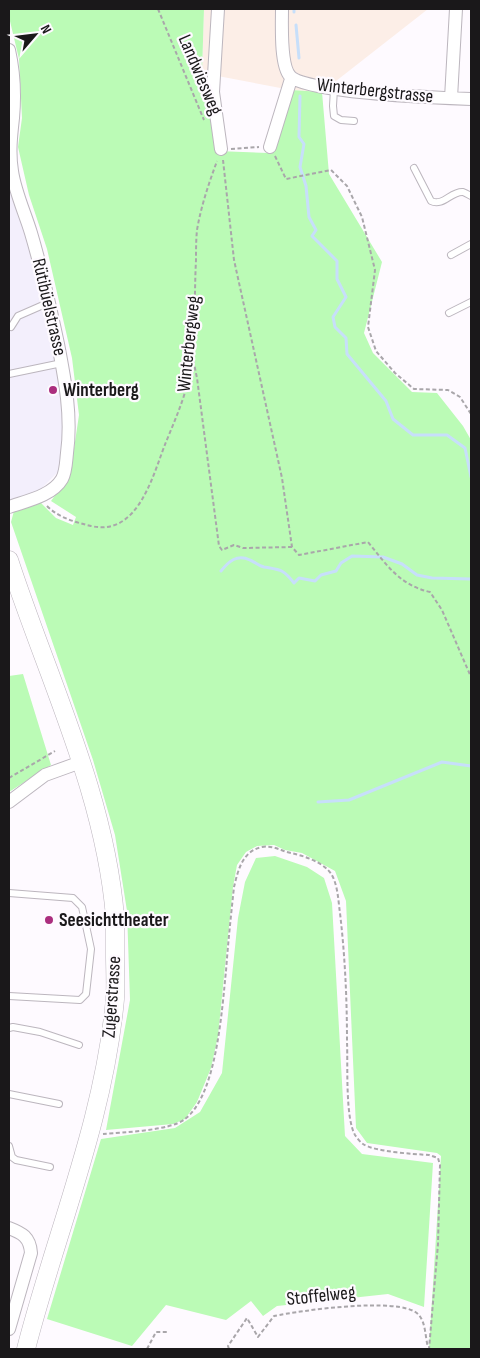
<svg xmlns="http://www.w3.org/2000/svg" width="480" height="1358" viewBox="0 0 480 1358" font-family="'Sofia Sans Condensed',sans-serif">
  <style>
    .commercial { fill: #fceee7 }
    .industrial { fill: #f3effc }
    .green { fill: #bbfbb6 }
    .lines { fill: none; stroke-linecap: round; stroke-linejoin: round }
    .stream { stroke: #c7dffa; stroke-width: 3 }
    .service-casing { stroke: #bcb6be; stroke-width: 8 }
    .minor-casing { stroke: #bcb6be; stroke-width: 14 }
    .secondary-casing { stroke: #bcb6be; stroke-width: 19 }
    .path { stroke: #a9a6aa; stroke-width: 2; stroke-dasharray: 4 2.5; stroke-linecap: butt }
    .service { stroke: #fff; stroke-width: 6 }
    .minor { stroke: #fff; stroke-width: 12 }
    .secondary { stroke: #fff; stroke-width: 18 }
    .poi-dot { fill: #ab2e7e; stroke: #fefaff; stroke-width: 2 }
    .labels { text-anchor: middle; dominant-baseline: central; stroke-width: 4.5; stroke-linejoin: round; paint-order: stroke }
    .street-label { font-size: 19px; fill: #1a181a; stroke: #fefaff }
    .poi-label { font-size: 19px; font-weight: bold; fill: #1a181a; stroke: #fefaff; text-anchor: start }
  </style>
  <rect width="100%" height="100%" fill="#fefaff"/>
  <path class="commercial" d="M 204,9 L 428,9 L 322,92 L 291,90 L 202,73 Z"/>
  <path class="industrial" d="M 9,172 L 46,313 L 64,403 L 61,469 L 39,491 L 9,502 Z"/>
  <path class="green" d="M 9,9 L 204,9 L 202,73 L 217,151 L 268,153 L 291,90 L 322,92 L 329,174 L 382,262 L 364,333 L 373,353 L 412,392 L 437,393 L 463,426 L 471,440 L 471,1349 L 429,1349 L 441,1156 L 437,1153 L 367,1143 L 356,1128 L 346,901 L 335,871 L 302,853 L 285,850 L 274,845 L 257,846 L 246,852 L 237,865 L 233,887 L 218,1036 L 211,1068 L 197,1102 L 185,1119 L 173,1124 L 106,1130 L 130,1000 L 127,911 L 115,835 L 93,760 L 11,522 L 14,511 L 40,502 L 56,518 L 73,525 L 76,517 L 51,501 L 70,475 L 79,415 L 72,358 L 47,249 L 29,195 L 18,147 L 22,118 L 19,59 L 9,17 Z
    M 23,674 L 51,765 L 9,792 L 9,676 Z
    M 275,856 L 307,867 L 324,878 L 332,903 L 345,1136 L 362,1154 L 433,1163 L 424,1307 L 388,1294 L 277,1306 L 263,1316 L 251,1301 L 226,1320 L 166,1305 L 132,1346 L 47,1319 L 101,1139 L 175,1128 L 200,1112 L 222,1073 L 238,918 L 245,882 L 256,858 Z"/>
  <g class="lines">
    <path class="stream" d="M 294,9 L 294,12
      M 296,25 L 299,58
      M 300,96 L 299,137 L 304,144 L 300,167 L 306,186 L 309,217 L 316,230 L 312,236 L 337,261 L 337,279 L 346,297 L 333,317 L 335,327 L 346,338 L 347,354 L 386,401 L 393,419 L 413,435 L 447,435 L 465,448 L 471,477
      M 221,571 C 229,561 237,554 250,560 C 255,562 259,566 264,567 C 281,570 283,569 294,583 L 299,578 L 315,581 L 321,575 L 336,571 L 341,563 L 352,556 L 383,557 L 402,564 L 417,575 L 432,578 L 471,579
      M 318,802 L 349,800 L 442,762 L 471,766"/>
    <defs>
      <path id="service" d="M 334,89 L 333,106 L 334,116 L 341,120 L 354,121
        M 414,168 L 431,201 C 443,207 451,191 463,192 C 466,193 469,195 471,196
        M 451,255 L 471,244
        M 449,313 L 471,302
        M 11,327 L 18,316 L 50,302
        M 9,374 L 62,363
        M 9,893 L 73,898 L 82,907 L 91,949 L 86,994 L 80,1000 L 9,996
        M 9,1028 L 13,1027 L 40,1032 L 79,1045
        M 9,1094 L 59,1104
        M 9,1146 L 12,1157 L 16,1160 L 50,1167"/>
      <path id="minor" d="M 218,9 L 213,92 L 221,149
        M 282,9 C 282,25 280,65 290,76 C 304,93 443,98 471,99
        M 9,50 C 14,72 15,96 13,118 C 11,136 9,153 12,171 C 15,192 25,213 31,233 C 42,270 50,306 58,344 C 65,380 72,416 67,453 C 66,462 66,472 62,479 C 52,496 26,501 9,507
        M 451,98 L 456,9
        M 270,147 L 291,79
        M 9,802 L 45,775 L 81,762
        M 9,1228 C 22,1233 30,1237 31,1253 L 9,1329"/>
      <path id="secondary" d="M 9,560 C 47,677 105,793 115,917 C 115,929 115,942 115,954 C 115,969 116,985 115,999 C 104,1121 56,1232 26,1349"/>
    </defs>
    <use href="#service" class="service-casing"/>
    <use href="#minor" class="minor-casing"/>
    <use href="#secondary" class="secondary-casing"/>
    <path class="path" d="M 158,9 L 204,120
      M 231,149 L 259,147
      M 275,156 L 286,179 L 331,170 L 347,186 L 362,217 L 375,270 L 368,327 L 376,351 L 395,373 L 414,389 L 448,390 L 460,397 L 471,414
      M 223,160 L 234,260 L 282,478 L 292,547 L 299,555 L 368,542 C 386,564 399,585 430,592 L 442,610 L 471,677
      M 192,354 L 197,378 L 219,546 L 222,550 L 234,545 L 243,548 L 292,547
      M 47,506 C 59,518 75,522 91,526 C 139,537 153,474 166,442 C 175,420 184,400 189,377 C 196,339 194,299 196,260 C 196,250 196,240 197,230 C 201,206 209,183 217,161
      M 9,778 L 55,751
      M 103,1134 C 123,1132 170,1131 185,1119 C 217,1095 222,1008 226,971 C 228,943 231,915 234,887 C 238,871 242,851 262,847 C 273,845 281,851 291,853 C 304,856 319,861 328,870 C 338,880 338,900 340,913 C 345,956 347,999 347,1042 C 348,1064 345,1117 355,1135 C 357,1138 360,1142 363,1144 C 375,1152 414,1154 429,1155 L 438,1158 L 440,1165 L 438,1244 L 429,1349
      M 147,1349 L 156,1332 L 169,1332
      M 229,1349 L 228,1346 L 247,1318 L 258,1337 L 274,1316 C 299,1311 399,1296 418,1314 C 426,1322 425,1337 428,1347"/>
    <use href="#service" class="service"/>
    <use href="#minor" class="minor"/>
    <use href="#secondary" class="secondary"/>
  </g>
  <g class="poi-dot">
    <circle cx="53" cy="390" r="5"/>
    <circle cx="49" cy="920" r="5"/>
  </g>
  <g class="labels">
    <g class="street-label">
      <text transform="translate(200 75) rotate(67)">Landwiesweg</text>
      <text transform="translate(375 91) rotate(6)">Winterbergstrasse</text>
      <text transform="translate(49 307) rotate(77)">Rütibüelstrasse</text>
      <text transform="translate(189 344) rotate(-84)">Winterbergweg</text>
      <text transform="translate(112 997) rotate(-86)">Zugerstrasse</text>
      <text transform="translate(321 1296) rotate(-6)">Stoffelweg</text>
    </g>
    <g class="poi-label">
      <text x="63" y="390">Winterberg</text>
      <text x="59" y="920">Seesichttheater</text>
    </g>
  </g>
  <rect width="480" height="1358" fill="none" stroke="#1a181a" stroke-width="20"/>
  <g transform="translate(35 35) rotate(62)" stroke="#fefaff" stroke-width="4" paint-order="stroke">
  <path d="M0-4L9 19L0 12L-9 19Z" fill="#1a181a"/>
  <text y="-8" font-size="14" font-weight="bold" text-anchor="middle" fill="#1a181a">N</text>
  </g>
</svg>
